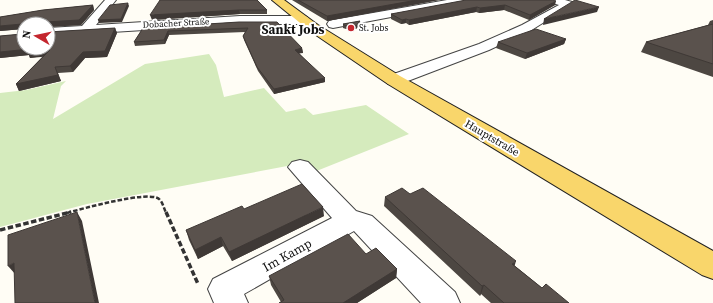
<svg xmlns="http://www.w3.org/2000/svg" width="713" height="303" viewBox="0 0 713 303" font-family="'Source Serif 4',serif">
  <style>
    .green { fill: #d5ebbd }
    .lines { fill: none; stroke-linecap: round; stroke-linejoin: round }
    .minor-casing { stroke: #444; stroke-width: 2 }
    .major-casing { stroke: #222; stroke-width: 2 }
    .path-far1 { stroke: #333; stroke-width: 2.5; stroke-dasharray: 4.5 2; stroke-linecap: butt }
    .path { stroke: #333; stroke-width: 3.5; stroke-dasharray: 5.5 2.5; stroke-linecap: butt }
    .minor { fill: #fff; fill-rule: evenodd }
    .major { fill: #f9d66b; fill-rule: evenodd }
    .wall { fill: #4d4742 }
    .shaded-wall { fill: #3f3936 }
    .building { fill: #5a524d; stroke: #3f3936 }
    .poi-dot { fill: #c4262e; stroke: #fff; stroke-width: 1.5 }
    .labels { text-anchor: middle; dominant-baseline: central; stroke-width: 4; stroke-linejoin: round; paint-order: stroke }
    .far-street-label { font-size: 9px; fill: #111; stroke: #fff }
    .far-poi-label { font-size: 9px; fill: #111; stroke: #fff; text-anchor: start }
    .street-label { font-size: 11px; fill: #111; stroke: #fff }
    .far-district-label { font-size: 13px; font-weight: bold; fill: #111; stroke: #fff }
    .near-street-label { font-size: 13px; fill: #111; stroke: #fff }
  </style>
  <rect width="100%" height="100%" fill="#fffdf5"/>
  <path class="green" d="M 209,54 L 216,65 L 224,97 L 264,88 L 286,112 L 305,108 L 313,115 L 366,105 L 409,134 L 314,172 L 303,163 L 87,204 L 0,227 L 0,93 L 26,90 L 66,81 L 61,86 L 53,119 L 145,64 Z"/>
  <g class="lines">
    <defs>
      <path id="minor" d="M 105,0 L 116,0 L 96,25 L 240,16 L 303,16 L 307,17 L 309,20 L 307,23 L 303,24 L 240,24 L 48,36 L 48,28 L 82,26 Z
        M 447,0 L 470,0 L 465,3 L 333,28 L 329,27 L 327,24 L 329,21 L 333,20 Z
        M 548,0 L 565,0 L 572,2 L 573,4 L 530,31 L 489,50 L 400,84 L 394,85 L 388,84 L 386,80 L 388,76 L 479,44 L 522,25 L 559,5 L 549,2 Z
        M 300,160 L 308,162 L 356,211 L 372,216 L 455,292 L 460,303 L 421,303 L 354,231 L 244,294 L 248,303 L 214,303 L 208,289 L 213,279 L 332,218 L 288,167 L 292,162 Z"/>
      <path id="major" d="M 272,0 L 284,0 L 318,25 L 400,76 L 713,251 L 713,279 L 702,275 L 388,84 L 310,31 Z"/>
    </defs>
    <use href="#minor" class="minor-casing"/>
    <use href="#major" class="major-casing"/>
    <path class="path-far1" d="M 67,213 C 81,209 149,190 159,199 C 162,201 164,208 166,213"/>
    <path class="path" d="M 166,212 L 198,284
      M 0,230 L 71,212"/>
    <use href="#minor" class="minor"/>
    <use href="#major" class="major"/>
  </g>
  <path class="wall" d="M 160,0 L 267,10 L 267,14 L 240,14 L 152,20 Z
    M 292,0 L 439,0 L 327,21 Z
    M 467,0 L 555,5 L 529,20 L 504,10 L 479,13 L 476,12 L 409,25 L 406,23 L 401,24 L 391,19 L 391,14 Z
    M 93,5 L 94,10 L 81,25 L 48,27 L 48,24 L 24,24 L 24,48 L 48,48 L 48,32 L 115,28 L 117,33 L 107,57 L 85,58 L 73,72 L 58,73 L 61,81 L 19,91 L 16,84 L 43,56 L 30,58 L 29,55 L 0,58 L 0,36 L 22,34 L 22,29 L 0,31 L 0,17 L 43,10 Z
    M 713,20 L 713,77 L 641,52 L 646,42 L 708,25 L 710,21 Z
    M 360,21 L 360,24 L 356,29 L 346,29 L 343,28 L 343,24 Z
    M 239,22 L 302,48 L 303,53 L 299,53 L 325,82 L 274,94 L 258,71 L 244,40 L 243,36 L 245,32 L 169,35 L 165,44 L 135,46 L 134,42 L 143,28 Z
    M 566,39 L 564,44 L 525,59 L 496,48 L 498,42 Z
    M 410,194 L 515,266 L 542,288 L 569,303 L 491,303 L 481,294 L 480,296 L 384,206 L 385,197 Z
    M 244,209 L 324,216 L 232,261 L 223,246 L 198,259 L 189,240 L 186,230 Z
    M 366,254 L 397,269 L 396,278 L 357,303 L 279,303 L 281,302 L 271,285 L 269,276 Z"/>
  <path class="shaded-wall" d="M 417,0 L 439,0 L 327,21 L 327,16 Z
    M 556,1 L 555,5 L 529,20 L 530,15 Z
    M 128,3 L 129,6 L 122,22 L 99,23 L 98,20 Z
    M 93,5 L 94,10 L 81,25 L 48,27 L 48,24 L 45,24 L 45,22 Z
    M 505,5 L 504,10 L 479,13 L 480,8 Z
    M 477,7 L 476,12 L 409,25 L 409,20 Z
    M 599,7 L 597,12 L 543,25 L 544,19 Z
    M 239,10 L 240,14 L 152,20 L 150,15 Z
    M 406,19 L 406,23 L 401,24 L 402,20 Z
    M 360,21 L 360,24 L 356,29 L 356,26 Z
    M 22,24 L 24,29 L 0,31 L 0,26 Z
    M 115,28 L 117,33 L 107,57 L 85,58 L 73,72 L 70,66 L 83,52 Z
    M 168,31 L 169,35 L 165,44 L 164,40 Z
    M 566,39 L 564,44 L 525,59 L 527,53 Z
    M 302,48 L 303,53 L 295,54 L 295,50 Z
    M 30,49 L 50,50 L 52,56 L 30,58 L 29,55 L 0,58 L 0,52 Z
    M 55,67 L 61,81 L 19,91 L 16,84 Z
    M 325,78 L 325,82 L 274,94 L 274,89 Z
    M 323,207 L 324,216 L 232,261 L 229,252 Z
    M 77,212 L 82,221 L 99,303 L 95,303 Z
    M 221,237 L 223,246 L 198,259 L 195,250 Z
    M 516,261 L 513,271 L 512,264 Z
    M 14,263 L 16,275 L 8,266 Z
    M 397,269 L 396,278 L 357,303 L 343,303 Z
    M 484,285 L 481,294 L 480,296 L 482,286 Z"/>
  <path class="building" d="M 160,0 L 257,0 L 267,10 L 239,10 L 150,15 Z
    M 298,0 L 417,0 L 327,16 Z
    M 466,0 L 552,0 L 556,1 L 530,15 L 505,5 L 480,8 L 477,7 L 409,20 L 406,19 L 402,20 L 391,14 Z
    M 575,0 L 599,7 L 544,19 Z
    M 128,3 L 121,19 L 98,20 L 110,5 Z
    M 93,5 L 79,20 L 45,22 L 45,24 L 24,24 L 24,48 L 48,48 L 48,32 L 115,28 L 105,51 L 83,52 L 70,66 L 55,67 L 58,75 L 16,84 L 50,50 L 27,52 L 30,49 L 0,52 L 0,36 L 22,34 L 22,24 L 0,26 L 0,17 L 43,10 Z
    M 360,21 L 356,26 L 346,26 L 343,24 Z
    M 239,22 L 277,22 L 302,48 L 295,50 L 325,78 L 274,89 L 257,67 L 243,36 L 248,28 L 168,31 L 164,40 L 134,42 L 143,28 Z
    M 713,24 L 713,64 L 646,42 Z
    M 536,29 L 566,39 L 527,53 L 498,42 Z
    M 302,184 L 323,207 L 229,252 L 221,237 L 195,250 L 186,230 L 242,206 L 244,209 Z
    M 402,188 L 410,194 L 423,188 L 516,261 L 512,264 L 542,288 L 546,284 L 569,303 L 504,303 L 484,285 L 482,286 L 385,197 Z
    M 77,212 L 95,303 L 15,303 L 14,263 L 8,266 L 8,235 Z
    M 348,234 L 366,254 L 376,248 L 397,269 L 343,303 L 279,303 L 284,300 L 269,276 Z"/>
  <circle class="poi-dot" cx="351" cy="28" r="4"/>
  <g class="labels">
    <g class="far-street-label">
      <text transform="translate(176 23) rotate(-3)">Dobacher Straße</text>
    </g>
    <g class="far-poi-label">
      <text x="359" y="28">St. Jobs</text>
    </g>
    <g class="street-label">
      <text transform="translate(492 138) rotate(30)">Hauptstraße</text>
    </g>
    <g class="far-district-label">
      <text x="293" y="29">Sankt Jobs</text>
    </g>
    <g class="near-street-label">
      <text transform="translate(287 255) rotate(-29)">Im Kamp</text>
    </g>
  </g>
  <g transform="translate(36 36) rotate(279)"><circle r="19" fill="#ffffff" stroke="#a0a0a0"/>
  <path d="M0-3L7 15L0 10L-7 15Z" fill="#c4262e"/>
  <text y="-6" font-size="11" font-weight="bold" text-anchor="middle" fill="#111111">N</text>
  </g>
</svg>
